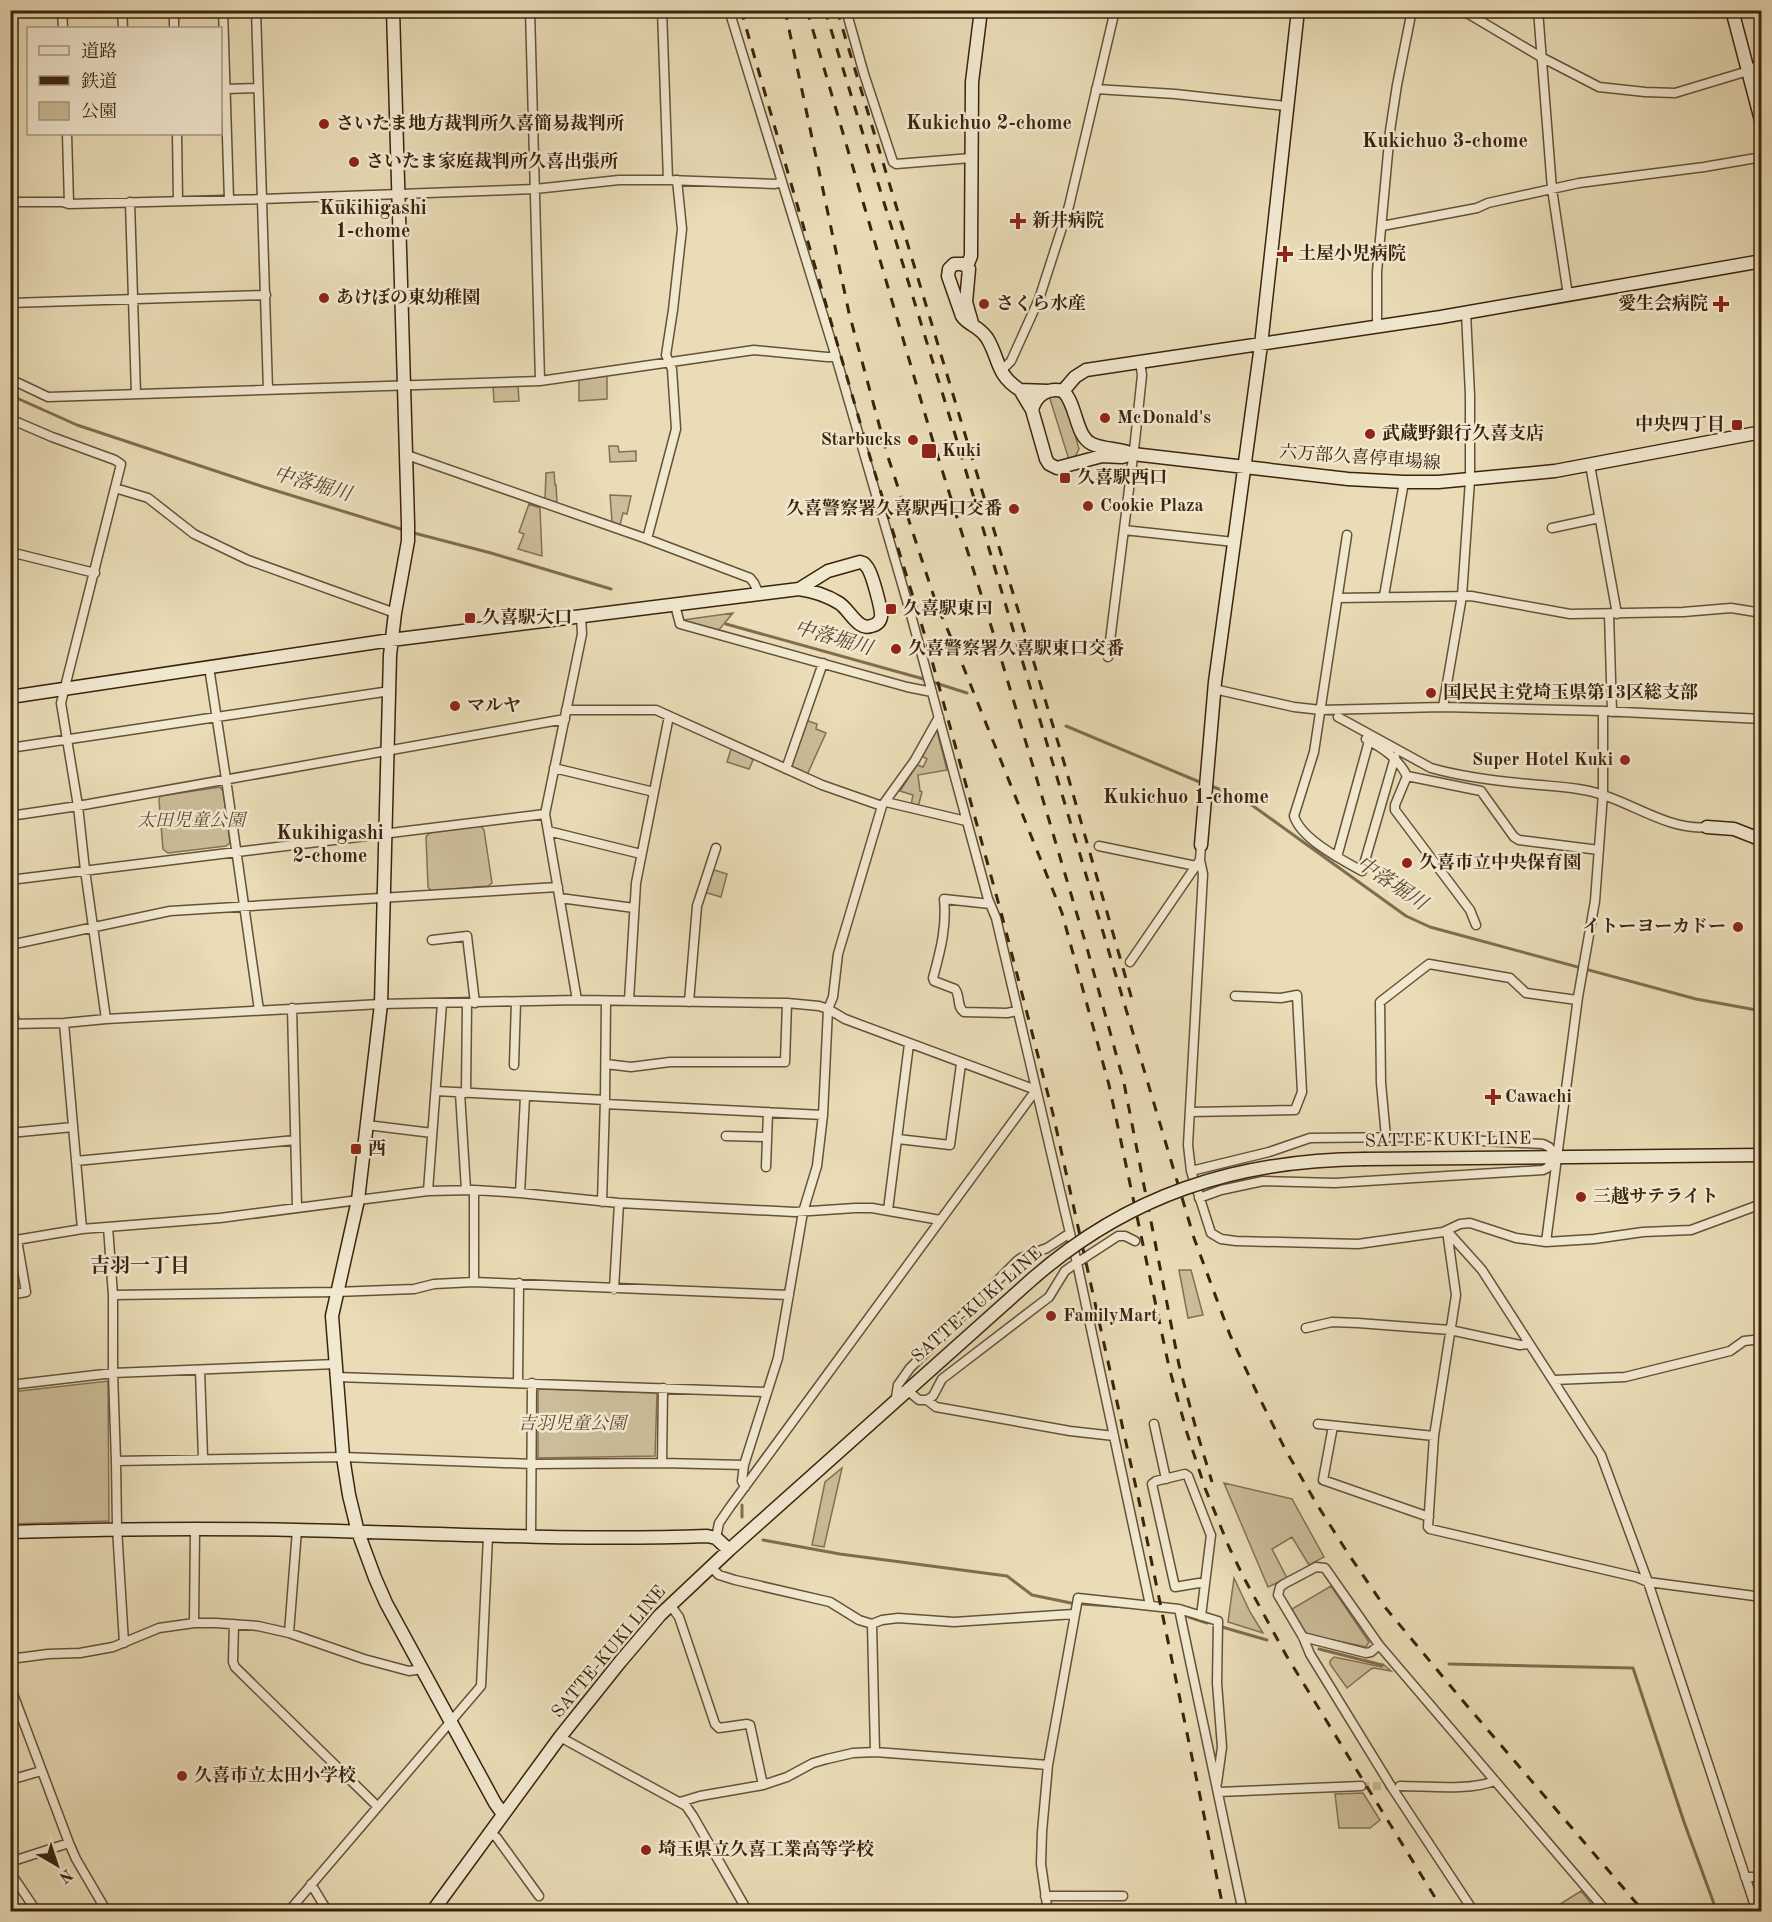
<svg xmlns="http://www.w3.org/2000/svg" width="1772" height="1922" viewBox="0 0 1772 1922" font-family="'Old Standard TT','Noto Serif JP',serif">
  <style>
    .green { fill: #cbbd99; stroke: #837053; stroke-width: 1.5 }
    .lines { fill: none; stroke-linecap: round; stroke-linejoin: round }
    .stream { stroke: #806c50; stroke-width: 3 }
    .street-tunnel { stroke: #c6b794; stroke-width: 8; stroke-dasharray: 8 4; stroke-linecap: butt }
    .street-casing { stroke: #665137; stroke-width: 11 }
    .secondary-casing { stroke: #3b230d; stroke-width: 15 }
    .street { stroke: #f1e8d0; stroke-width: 8 }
    .secondary { stroke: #f1e8d0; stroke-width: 12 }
    .rail { stroke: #3b230d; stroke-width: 3; stroke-dasharray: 10 10; stroke-linecap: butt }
    .secondary-bridge-casing { stroke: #3b230d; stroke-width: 15; stroke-linecap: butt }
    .secondary-bridge { stroke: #f1e8d0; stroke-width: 12 }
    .poi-dot { fill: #8f2418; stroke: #f1e8d0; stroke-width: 2 }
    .labels { text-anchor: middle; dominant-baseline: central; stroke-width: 5; stroke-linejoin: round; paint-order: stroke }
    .poi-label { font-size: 18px; font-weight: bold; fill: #3b230d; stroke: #f1e8d0; text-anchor: start }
    .street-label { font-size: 18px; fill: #3b230d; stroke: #f1e8d0 }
    .park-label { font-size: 18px; font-style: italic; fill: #5f4a30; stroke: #f1e8d0 }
    .neighbourhood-label { font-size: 20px; font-weight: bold; fill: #3b230d; stroke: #f1e8d0 }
    .water-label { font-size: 20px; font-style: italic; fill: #5e482f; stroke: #f1e8d0 }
  </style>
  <rect width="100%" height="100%" fill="#e9dcb6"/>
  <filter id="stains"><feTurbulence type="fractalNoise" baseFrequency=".00333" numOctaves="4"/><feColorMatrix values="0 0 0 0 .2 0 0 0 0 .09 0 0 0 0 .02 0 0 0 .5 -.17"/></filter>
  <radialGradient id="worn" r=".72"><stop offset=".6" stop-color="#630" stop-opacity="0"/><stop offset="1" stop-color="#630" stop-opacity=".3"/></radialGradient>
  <path class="green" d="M 607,375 L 607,399 L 579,401 L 579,379 Z
    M 493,386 L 518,386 L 519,401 L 494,402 Z
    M 1056,394 L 1065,403 L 1068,408 L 1079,449 L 1074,459 L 1069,460 L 1050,399 L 1050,396 Z
    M 609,446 L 618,446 L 619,452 L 636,451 L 636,461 L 610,462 Z
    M 554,472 L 555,485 L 556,485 L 557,503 L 545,499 L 546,473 Z
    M 610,495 L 631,496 L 627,514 L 623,513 L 620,525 L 612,522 Z
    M 529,504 L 540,508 L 542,556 L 518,549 L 524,534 L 519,532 Z
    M 733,613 L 718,631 L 683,620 Z
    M 805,720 L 817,724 L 816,729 L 826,733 L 807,775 L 790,768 Z
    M 934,731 L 937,731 L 947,770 L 918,775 L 920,791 L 922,792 L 918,807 L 911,805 L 913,795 L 900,791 L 917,765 L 923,767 L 927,759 L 922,756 Z
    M 731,749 L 746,754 L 753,760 L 749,769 L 727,762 Z
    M 220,787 L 223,791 L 230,843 L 226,846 L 168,853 L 163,849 L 159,800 L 160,796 Z
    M 481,826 L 484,830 L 492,883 L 488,886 L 431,891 L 428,887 L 426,837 L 429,833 Z
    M 711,869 L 727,874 L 721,897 L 704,892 Z
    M 1179,1270 L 1191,1270 L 1203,1315 L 1188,1318 Z
    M 108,1381 L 109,1521 L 11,1524 L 11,1392 Z
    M 538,1389 L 657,1393 L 655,1456 L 538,1458 Z
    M 842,1468 L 824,1547 L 812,1545 L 825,1482 Z
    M 1224,1483 L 1292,1499 L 1324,1557 L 1309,1565 L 1292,1537 L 1272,1549 L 1287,1578 L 1268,1587 Z
    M 1234,1578 L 1250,1612 L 1263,1633 L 1228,1622 Z
    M 1331,1586 L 1369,1642 L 1366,1647 L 1306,1634 L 1292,1609 Z
    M 1334,1657 L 1382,1667 L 1383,1664 L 1391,1671 L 1374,1668 L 1371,1669 L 1347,1688 L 1330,1664 L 1330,1661 Z
    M 1363,1793 L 1380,1820 L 1370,1828 L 1339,1828 L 1335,1794 Z
    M 1581,1891 L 1594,1907 L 1587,1911 L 1549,1911 Z"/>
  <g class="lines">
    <path class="stream" d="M 10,395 L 77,425 L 264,487 L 404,530
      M 410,532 L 491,553 L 611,589
      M 726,624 L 920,678 L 967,693
      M 1066,726 L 1202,783
      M 1211,786 L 1242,798 L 1406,916 L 1430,927 L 1696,999 L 1762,1011
      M 742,1517 L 742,1505
      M 763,1540 L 840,1554 L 1007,1576 L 1032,1595 L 1071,1603
      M 1081,1604 L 1126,1607
      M 1189,1617 L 1207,1623
      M 1222,1627 L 1267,1640
      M 1319,1649 L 1382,1665
      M 1449,1664 L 1633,1668 L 1684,1822 L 1717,1912"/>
    <path class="street-tunnel" d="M 1361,1786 L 1396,1786"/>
    <defs>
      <path id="street" d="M 62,10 L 63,28
        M 122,10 L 123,28
        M 174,10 L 174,28
        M 223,10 L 229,200
        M 256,10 L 268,390
        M 530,10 L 540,381
        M 662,10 L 668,180
        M 729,10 L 836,357 L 911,615 L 988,899 L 996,918 L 1077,1263 L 1150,1605
        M 846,10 L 864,74 L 893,162 L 896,164 L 971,158
        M 1462,10 L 1541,57 L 1599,87 L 1645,92 L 1675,93 L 1748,71 L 1762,63
        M 1538,10 L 1552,189 L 1568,295
        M 226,89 L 258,88
        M 1096,89 L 1175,94 L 1286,106
        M 67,134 L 69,204
        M 177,134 L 178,201
        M 10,202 L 62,202 L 69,204 L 262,199 L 535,189 L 619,180 L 668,180 L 775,184 L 782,182
        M 130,202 L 136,394
        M 1382,226 L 1477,208 L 1488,203 L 1579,183 L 1704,167 L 1762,157
        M 10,303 L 266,295
        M 1377,326 L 1377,272 L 1390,131 L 1397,85 L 1412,10
        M 1001,371 L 1011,361 L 1039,299 L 1069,206 L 1115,10
        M 10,379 L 48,397 L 540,381 L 754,350 L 827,357 L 836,357
        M 10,419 L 52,437 L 115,460 L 121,464 L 61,703 L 78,806 L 85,870 L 106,1019
        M 407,455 L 647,539 L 750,578 L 754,583 L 759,594
        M 1590,465 L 1617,614
        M 115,488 L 148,498 L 194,534 L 248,560 L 395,613
        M 1552,528 L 1599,518
        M 1124,530 L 1234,542
        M 1347,535 L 1314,752 L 1294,816 C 1301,839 1342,860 1362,871 L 1395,757
        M 647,539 L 676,429 L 672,369 L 666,355 L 673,310 L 682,229 L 677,180
        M 10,552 L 95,573
        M 1384,596 L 1404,482
        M 1338,598 L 1471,596 L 1570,614 L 1683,612 L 1731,608 L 1762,613
        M 675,605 L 680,624 L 907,687 L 932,692
        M 1609,614 L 1612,712
        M 1108,657 L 1135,441 L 1142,375 L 1140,362
        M 209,667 L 226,779 L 259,1010
        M 1214,689 L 1294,707 L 1321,710 L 1443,707 L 1603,711 L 1762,719
        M 1443,707 L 1462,596 L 1470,480 L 1470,395 L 1466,313
        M 566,710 L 656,710 L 822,785 L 882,806
        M 1338,717 L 1431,768 C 1466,778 1504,782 1540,785 C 1561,787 1583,788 1603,795 C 1635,805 1672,831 1707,827
        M 1366,739 C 1384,749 1398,758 1407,776 L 1481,791 L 1514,837 L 1519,840 L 1599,850
        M 10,748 L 390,691
        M 554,768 L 654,792
        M 786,769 L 823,663
        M 1407,776 L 1395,805 L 1395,810 L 1470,910 L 1476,925
        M 886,802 L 966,821
        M 10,816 L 78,806 L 565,719
        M 548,831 L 641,854
        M 1201,845 L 1200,860 L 1203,874 L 1188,1145 L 1191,1171 L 1211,1233 L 1221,1239 L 1236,1241 L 1358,1244 L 1443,1232 L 1460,1224 L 1470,1223 L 1516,1238 L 1546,1242 L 1594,1239 L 1643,1232 L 1691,1230 L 1756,1206 L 1762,1207
        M 1099,846 L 1196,866
        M 1337,857 L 1369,741
        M 10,880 L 545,814
        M 560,898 L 634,908
        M 990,904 L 944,899 C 947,927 940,952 933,978 L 934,981 L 955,989 C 961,997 956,1006 964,1012 L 1007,1013 L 1017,1011
        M 432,940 L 467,936 L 475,1003
        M 10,945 L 170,911 L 558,887
        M 1130,962 L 1200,860
        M 10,994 L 15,1024
        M 577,1000 L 545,814 L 582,634 L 581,617
        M 629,1000 L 636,883 L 669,716
        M 689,1002 L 697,906 L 716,848
        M 292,1008 L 297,1207
        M 64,1023 L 82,1229
        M 10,1024 L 64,1023 L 106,1019 L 381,1004 L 577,1000 L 787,1003 L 819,1006 L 828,1009 L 845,1019 L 1036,1090
        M 606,1064 L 631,1067 L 670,1062 L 785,1062 L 787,1003
        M 514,1065 L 516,1002
        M 436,1091 L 605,1100
        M 460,1093 L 466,1190
        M 466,1093 L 467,1003
        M 605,1104 L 823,1115
        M 1190,1112 L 1295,1110 L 1302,1092 L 1297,995 L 1281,998 L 1235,996
        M 367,1125 L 432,1133
        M 10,1133 L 73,1127
        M 726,1136 L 767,1137
        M 1386,1137 L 1381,1083 L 1380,1002 L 1429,964 L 1510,978 L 1526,993 L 1577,1000
        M 898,1139 L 950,1145 L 961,1064
        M 76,1161 L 295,1140
        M 766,1167 L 768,1112
        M 1191,1171 L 1269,1152 L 1310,1138 L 1407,1137 L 1543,1144 L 1549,1147 L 1557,1157 L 1547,1168 L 1543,1170 L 1335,1183 L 1263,1181 L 1221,1190 L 1199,1198
        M 474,1190 L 474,1282
        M 428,1191 L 442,1003
        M 520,1193 L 525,1097
        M 602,1202 L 605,1100 L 606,1001
        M 888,1210 L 909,1044
        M 108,1227 L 113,1295 L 113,1373 L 116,1461 L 117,1528 L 124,1643
        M 1447,1231 L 1482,1270 L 1601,1455 L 1648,1582 L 1757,1912
        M 1447,1231 L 1456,1295 L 1434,1436 L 1428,1527 L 1430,1529 L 1636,1577 L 1648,1582 L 1762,1597
        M 10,1241 L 82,1229 L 220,1218 L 428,1191 L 474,1190 L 520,1193 L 619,1203 L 795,1212 L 855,1208 L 872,1208 L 940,1220
        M 1546,1242 L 1578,997 L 1595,901 L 1603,794 L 1603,711
        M 614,1289 L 619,1203
        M 10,1295 L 26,1292 L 17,1240
        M 113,1295 L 336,1292 L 414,1289 L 434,1284 L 474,1282 L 789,1295
        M 1306,1328 L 1332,1322 L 1358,1323 L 1450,1330 L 1520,1345 L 1528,1344
        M 200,1370 L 203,1458
        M 337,1377 L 767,1392
        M 1554,1380 L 1625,1377 L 1730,1351 L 1744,1341 L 1762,1339
        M 518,1383 L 519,1283
        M 10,1385 L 113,1373 L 336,1364
        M 908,1391 L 919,1400 L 927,1400 L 936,1407 L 1070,1431 L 1114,1436
        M 927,1400 L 933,1396 L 942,1379 L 1049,1297 L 1065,1271 L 1072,1266 L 1118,1236 L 1125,1236 L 1135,1241
        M 895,1403 L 898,1385 L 910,1368 L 1017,1261 L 1021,1258 L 1047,1248 L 1070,1233
        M 1154,1424 L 1166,1479
        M 1318,1424 L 1434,1436
        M 1333,1426 L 1323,1480 L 1429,1517
        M 116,1461 L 343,1457 L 532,1464 L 662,1463 L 744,1465
        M 662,1463 L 663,1388
        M 745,1487 L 742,1481 L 744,1465 L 778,1358 L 803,1212 L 817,1166 L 823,1115 L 828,1009 L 833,997 L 838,954 L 882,806 L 915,760 L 939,717
        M 531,1537 L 532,1383
        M 716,1538 L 719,1523 L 730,1507 L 1036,1090
        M 711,1567 L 719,1575 L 735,1580 L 830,1602 L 859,1620 L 872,1624
        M 670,1605 L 679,1617 L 715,1724 L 719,1728 L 747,1724 L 750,1725 L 763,1785
        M 1179,1609 L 1243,1912
        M 1201,1616 L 1211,1535 L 1210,1533 L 1188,1476 L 1185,1474 L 1156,1481 L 1152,1484 L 1175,1587 L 1199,1583 L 1205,1584
        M 194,1623 L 195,1530
        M 234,1624 L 233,1662 L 235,1667 L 377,1806
        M 289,1633 L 297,1530
        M 1303,1637 L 1366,1653 L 1371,1652 L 1379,1645
        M 10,1659 L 48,1654 L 80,1653 L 113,1647 L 159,1628 L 194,1623 L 216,1623 L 258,1626 L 289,1633 L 364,1659 L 409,1671 L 422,1669
        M 10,1686 L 69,1843 L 76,1859 L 107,1912
        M 560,1737 L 686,1806 L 693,1816 L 748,1912
        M 875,1752 L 872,1624 L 882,1620 L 898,1618 L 954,1622 L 1074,1614
        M 10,1780 L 41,1771
        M 1400,1786 C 1426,1786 1471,1791 1494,1781
        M 1219,1792 L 1361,1786
        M 680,1802 L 700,1796 L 763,1785 L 787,1777 L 813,1763 L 827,1759 L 853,1753 L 875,1752 L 1048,1765
        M 490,1832 L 497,1838 L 539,1896
        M 10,1862 L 69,1843
        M 10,1872 L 37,1912
        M 1745,1877 L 1762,1877
        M 311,1884 L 328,1912
        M 1045,1896 L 1123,1896
        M 288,1912 L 481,1686 L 488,1536
        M 1048,1912 L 1041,1864 L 1042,1832 L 1048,1765 L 1078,1598 L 1179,1609 L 1218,1621 L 1217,1683 L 1222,1747 L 1217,1783
        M 1474,1912 L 1391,1786 L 1310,1654 L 1303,1637 L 1278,1595 L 1280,1587 L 1284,1584 L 1316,1567 L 1325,1568 L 1379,1645 L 1607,1912"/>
      <path id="secondary" d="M 393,10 L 408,523 L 408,541 L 395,613 L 390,655 L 381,1004 L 358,1200 L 332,1316 L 343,1457 L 349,1495 L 358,1532 L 375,1578 L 386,1603 L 495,1803 L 503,1814
        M 1732,10 L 1762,124
        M 967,266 L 971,256 L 971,249 L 972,82 L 981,10
        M 972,323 L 966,302 L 969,269 L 963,264 L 954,264 L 949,269 L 948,276 L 962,316 C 968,325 979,326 987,338 C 1000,359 995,374 1020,390
        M 1063,391 L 1075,377 L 1086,370 L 1441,317 L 1762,261
        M 1032,410 L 1020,390 L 1048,391
        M 1133,454 L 1122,457 L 1102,456 L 1057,468 L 1049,464 L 1046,459 L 1032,410 C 1036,395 1048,387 1063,391 C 1077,404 1075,436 1092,444 C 1105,450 1120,448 1133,454 L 1348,479 L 1404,482 L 1438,482 L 1555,471 L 1762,432
        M 10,697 L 391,640 L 799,589 C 813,591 826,595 839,603 C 849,609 858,631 871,626 C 876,625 880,622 881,617 C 882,610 872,573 867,567 C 864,563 864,563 860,562 L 828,571 L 799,589
        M 1707,827 L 1734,829 L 1762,840
        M 1201,845 L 1215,682 L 1261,345 L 1298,10
        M 1365,1159 L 1762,1155
        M 10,1532 C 106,1529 202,1528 297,1530 C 434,1533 571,1541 707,1536 L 716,1538 L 729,1550
        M 432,1912 L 560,1737 L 620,1662 L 660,1615 L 729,1550 L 1030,1281"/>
    </defs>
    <use href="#street" class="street-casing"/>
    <use href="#secondary" class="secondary-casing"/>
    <use href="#street" class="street"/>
    <use href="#secondary" class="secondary"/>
    <path class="rail" d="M 741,10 L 870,457 L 926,639 L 1002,916 L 1053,1114 L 1139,1501 L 1224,1912
      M 785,10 L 849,313 L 887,454 L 936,603 L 959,656 L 1062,913 L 1109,1085 L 1169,1367 L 1187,1433 L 1205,1488 L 1229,1547 L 1244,1578 L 1286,1655 L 1444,1912
      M 807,10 L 932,438 L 997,645 L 1087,948 L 1124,1083 L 1179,1365 L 1196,1429 L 1212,1482
      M 825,10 L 954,431 L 1194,1238 L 1230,1335 L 1257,1393 L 1285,1449 L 1316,1503 L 1349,1555 L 1384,1606 L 1463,1701 L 1644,1912
      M 837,10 L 1063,759 L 1133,1003"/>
    <defs>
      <path id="secondary-bridge" d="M 1030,1281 C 1127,1195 1236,1160 1365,1159"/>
    </defs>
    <use href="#secondary-bridge" class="secondary-bridge-casing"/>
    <use href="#secondary-bridge" class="secondary-bridge"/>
  </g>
  <g class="poi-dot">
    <circle cx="324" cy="124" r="6"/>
    <circle cx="354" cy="162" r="6"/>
    <path d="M1015 212h6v6h6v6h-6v6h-6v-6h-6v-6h6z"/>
    <path d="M1282 245h6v6h6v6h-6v6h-6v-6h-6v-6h6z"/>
    <circle cx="324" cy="298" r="6"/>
    <circle cx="984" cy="304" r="6"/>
    <path d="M1718 295h6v6h6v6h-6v6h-6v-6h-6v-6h6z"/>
    <circle cx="1105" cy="418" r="6"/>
    <rect x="1731" y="419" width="12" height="12" rx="3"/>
    <circle cx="1370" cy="434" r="6"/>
    <circle cx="913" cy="440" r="6"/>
    <rect x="921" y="443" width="16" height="16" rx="3"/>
    <rect x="1059" y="472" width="12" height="12" rx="3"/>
    <circle cx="1088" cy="506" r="6"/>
    <circle cx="1014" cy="509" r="6"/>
    <rect x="885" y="603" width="12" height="12" rx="3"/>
    <rect x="464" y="612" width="12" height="12" rx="3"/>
    <circle cx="896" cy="649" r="6"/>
    <circle cx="1431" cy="693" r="6"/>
    <circle cx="455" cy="706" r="6"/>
    <circle cx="1625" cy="760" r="6"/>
    <circle cx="1407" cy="863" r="6"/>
    <circle cx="1738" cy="927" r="6"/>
    <path d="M1490 1088h6v6h6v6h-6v6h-6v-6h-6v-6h6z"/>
    <rect x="350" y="1143" width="12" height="12" rx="3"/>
    <circle cx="1581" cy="1197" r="6"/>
    <circle cx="1051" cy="1316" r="6"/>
    <circle cx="182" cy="1776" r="6"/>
    <circle cx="646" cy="1850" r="6"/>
  </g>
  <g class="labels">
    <g class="poi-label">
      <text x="336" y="124">さいたま地方裁判所久喜簡易裁判所</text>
      <text x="366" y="162">さいたま家庭裁判所久喜出張所</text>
      <text x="1032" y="221">新井病院</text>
      <text x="1298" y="254">土屋小児病院</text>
      <text x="336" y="298">あけぼの東幼稚園</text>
      <text x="996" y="304">さくら水産</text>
      <text x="1708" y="304" text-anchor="end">愛生会病院</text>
      <text x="1117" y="418">McDonald's</text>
      <text x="1725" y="425" text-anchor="end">中央四丁目</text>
      <text x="1382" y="434">武蔵野銀行久喜支店</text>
      <text x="901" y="440" text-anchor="end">Starbucks</text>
      <text x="942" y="451">Kuki</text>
      <text x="1077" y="478">久喜駅西口</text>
      <text x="1100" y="506">Cookie Plaza</text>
      <text x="1002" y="509" text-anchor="end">久喜警察署久喜駅西口交番</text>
      <text x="903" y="609">久喜駅東口</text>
      <text x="482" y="618">久喜駅入口</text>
      <text x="908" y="649">久喜警察署久喜駅東口交番</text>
      <text x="1443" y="693">国民民主党埼玉県第13区総支部</text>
      <text x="467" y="706">マルヤ</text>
      <text x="1613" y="760" text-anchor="end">Super Hotel Kuki</text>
      <text x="1419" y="863">久喜市立中央保育園</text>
      <text x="1726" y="927" text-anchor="end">イトーヨーカドー</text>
      <text x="1505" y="1097">Cawachi</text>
      <text x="368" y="1149">西</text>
      <text x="1593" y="1197">三越サテライト</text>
      <text x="1063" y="1316">FamilyMart</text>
      <text x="194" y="1776">久喜市立太田小学校</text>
      <text x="658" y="1850">埼玉県立久喜工業高等学校</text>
    </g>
    <g class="street-label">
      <text transform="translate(1360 458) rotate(4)">六万部久喜停車場線</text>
      <text transform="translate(1448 1140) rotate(-1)">SATTE-KUKI LINE</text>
      <text transform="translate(977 1305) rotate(-41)">SATTE-KUKI LINE</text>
      <text transform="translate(609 1652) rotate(-50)">SATTE-KUKI LINE</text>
    </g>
    <g class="park-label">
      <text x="191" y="821">太田児童公園</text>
      <text x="572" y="1424">吉羽児童公園</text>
    </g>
    <g class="neighbourhood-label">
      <text x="989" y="124">Kukichuo 2-chome</text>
      <text x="1445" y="142">Kukichuo 3-chome</text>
      <text x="373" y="209">Kukihigashi<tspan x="373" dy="23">1-chome</tspan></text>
      <text x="1186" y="798">Kukichuo 1-chome</text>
      <text x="330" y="834">Kukihigashi<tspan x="330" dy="23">2-chome</tspan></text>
      <text x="140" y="1267">吉羽一丁目</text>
    </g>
    <g class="water-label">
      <text transform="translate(312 485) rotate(16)">中落堀川</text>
      <text transform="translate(833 639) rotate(16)">中落堀川</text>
      <text transform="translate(1391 884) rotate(34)">中落堀川</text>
    </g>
  </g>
  <rect width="1772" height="1922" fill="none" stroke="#e9dcb6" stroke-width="36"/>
  <rect x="12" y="12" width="1748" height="1898" fill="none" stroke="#3b230d" stroke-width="3"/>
  <rect x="18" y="18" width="1736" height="1886" fill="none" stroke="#3b230d" stroke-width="1.5"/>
  <rect x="27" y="27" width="195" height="108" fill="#f1e8d0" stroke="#a89982" stroke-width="1.5"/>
  <rect x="39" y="46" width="30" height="9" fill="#f1e8d0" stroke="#a89982" stroke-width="1.5"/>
  <text x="81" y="57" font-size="18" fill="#3b230d">道路</text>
  <rect x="39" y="76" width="30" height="9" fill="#3b230d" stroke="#a89982" stroke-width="1.5"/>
  <text x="81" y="87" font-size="18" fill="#3b230d">鉄道</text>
  <rect x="39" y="102" width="30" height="18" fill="#cbbd99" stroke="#a89982" stroke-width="1.5"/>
  <text x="81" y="117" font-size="18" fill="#3b230d">公園</text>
  <g transform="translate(57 1865) rotate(141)" stroke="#f1e8d0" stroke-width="4.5" paint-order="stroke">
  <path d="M0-4.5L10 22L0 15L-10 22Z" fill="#3b230d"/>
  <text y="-9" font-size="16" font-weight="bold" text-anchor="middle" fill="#3b230d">N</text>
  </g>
  <rect width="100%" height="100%" filter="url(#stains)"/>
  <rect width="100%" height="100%" fill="url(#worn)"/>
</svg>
